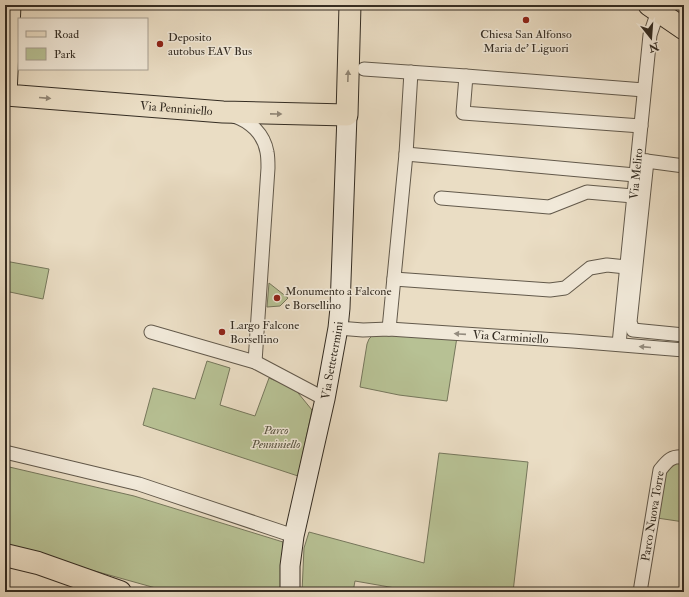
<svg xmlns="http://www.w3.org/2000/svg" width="689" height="597" viewBox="0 0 689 597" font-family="'IM FELL Double Pica',serif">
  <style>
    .green { fill: #b7c194; stroke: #76775c }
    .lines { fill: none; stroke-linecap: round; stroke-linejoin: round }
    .minor-casing { stroke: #62594b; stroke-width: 15 }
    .secondary-casing { stroke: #352d23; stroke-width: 21 }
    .primary-casing { stroke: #352d23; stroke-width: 23 }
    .motorway-casing { stroke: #352d23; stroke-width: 24 }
    .minor { stroke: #f1e9d9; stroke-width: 13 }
    .secondary { stroke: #f1e9d9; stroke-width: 19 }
    .primary { stroke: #eaddc4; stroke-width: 21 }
    .motorway { stroke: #eaddc4; stroke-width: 22 }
    .oneway { fill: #908574 }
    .oneway2 { fill: #938b7e }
    .poi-dot { fill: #8f2418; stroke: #f1e9d9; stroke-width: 1.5 }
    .labels { text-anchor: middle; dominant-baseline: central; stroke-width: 3; stroke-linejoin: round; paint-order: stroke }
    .poi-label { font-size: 12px; fill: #352d23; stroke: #f1e9d9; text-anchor: start }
    .street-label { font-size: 12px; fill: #352d23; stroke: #f1e9d9 }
    .park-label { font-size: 12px; font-style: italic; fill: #56523f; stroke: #f1e9d9 }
  </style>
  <rect width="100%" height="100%" fill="#eaddc4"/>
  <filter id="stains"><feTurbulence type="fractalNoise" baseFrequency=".005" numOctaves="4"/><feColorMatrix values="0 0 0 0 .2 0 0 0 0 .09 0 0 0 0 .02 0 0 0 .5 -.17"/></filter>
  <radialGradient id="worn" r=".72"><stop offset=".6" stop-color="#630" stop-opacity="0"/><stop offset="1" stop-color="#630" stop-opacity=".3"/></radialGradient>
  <path class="green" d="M 5,261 L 49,269 L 43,299 L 5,291 Z
    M 269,283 L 288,298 L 280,306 L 267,307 Z
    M 374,334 L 457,337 L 447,401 L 399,395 L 360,387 L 367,344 L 369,339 Z
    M 207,361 L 230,368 L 220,405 L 255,416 L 269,378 L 294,388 L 312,410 L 298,476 L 143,425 L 153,388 L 195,399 Z
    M 439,453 L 528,462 L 513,592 L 418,592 L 355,581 L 353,592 L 302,592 L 304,548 L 309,532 L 424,563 Z
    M 684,461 L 684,522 L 657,518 L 661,479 L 673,462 Z
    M 5,466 L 134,496 L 283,542 L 281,592 L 170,592 L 5,546 Z"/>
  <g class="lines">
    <defs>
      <g id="minor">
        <path d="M 364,69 L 466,76"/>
        <path d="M 234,116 C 250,121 264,134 267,152 C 268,157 268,162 268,168 L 255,362"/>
        <path d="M 641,126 L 463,113 L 466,76 L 644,90"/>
        <path d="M 406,154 L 635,175"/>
        <path d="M 639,160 L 684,166"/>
        <path d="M 647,161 L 630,322 L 633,330 L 684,335"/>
        <path d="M 441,198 L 549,207 L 587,192 L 633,196"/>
        <path d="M 394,279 L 550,290 L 565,288 L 590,268 L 607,265 L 626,267"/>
        <path id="s1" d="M 338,328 L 363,330 L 389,329 L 573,341 L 684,350"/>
        <path d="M 389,329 L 406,154 L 411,72"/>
        <path d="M 151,332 L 255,362 L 325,399"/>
        <path id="s2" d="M 619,344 L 650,35 L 658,11 L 659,5"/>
        <path d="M 5,452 L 139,484 L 294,536"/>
        <path id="s3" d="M 640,592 L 660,470 C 668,460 671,456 684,457"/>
      </g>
      <g id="secondary">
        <path id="s4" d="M 290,592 L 290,566 L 294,536 L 325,399 L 338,328 L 340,308 L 347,115"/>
      </g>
      <g id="primary">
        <path id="s5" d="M 10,5 L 6,95 L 223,112 L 347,115 L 350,5"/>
        <path d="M 649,5 L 684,29"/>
      </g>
      <path id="motorway" d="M 5,555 L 38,563 L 120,592"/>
    </defs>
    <use href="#minor" class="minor-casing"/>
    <use href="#secondary" class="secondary-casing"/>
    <use href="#primary" class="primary-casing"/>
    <use href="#motorway" class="motorway-casing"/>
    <use href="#minor" class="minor"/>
    <use href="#secondary" class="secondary"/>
    <use href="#primary" class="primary"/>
    <use href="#motorway" class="motorway"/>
  </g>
  <defs><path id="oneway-solid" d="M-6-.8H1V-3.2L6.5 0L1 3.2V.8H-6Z"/></defs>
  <g class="oneway">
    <use href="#oneway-solid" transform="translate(348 76) rotate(-88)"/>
    <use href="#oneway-solid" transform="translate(45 98) rotate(5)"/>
    <use href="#oneway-solid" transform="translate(276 114) rotate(1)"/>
  </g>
  <g class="oneway2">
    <use href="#oneway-solid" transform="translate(460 334) rotate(-176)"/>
    <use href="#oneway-solid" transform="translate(645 347) rotate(-175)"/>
  </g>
  <g class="poi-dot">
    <circle cx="526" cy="20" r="4"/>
    <circle cx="160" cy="44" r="4"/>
    <circle cx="277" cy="298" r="4"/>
    <circle cx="222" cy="332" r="4"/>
  </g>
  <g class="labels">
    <g class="poi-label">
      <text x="526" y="34" text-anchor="middle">Chiesa San Alfonso<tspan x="526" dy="14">Maria de' Liguori</tspan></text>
      <text x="168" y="37">Deposito<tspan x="168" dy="14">autobus EAV Bus</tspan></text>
      <text x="285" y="291">Monumento a Falcone<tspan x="285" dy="14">e Borsellino</tspan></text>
      <text x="230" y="325">Largo Falcone<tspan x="230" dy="14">Borsellino</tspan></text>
    </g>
    <g class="street-label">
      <text stroke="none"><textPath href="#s5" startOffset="261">Via Penniniello</textPath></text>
      <text stroke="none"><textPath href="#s2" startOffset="171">Via Melito</textPath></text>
      <text stroke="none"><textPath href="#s1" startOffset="173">Via Carminiello</textPath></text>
      <text stroke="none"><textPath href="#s4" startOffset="236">Via Settetermini</textPath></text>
      <text stroke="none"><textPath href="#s3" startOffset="77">Parco Nuova Torre</textPath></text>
    </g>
    <g class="park-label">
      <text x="276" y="430">Parco<tspan x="276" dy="14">Penniniello</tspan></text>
    </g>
  </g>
  <rect width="689" height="597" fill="none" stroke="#eaddc4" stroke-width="20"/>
  <rect x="6" y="6" width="677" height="585" fill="none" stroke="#352d23" stroke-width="2"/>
  <rect x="10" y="10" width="669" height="577" fill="none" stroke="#352d23"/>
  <rect x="18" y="18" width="130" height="52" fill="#f1e9d9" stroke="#a69e90"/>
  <rect x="26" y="31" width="20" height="6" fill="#eaddc4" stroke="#a69e90"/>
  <text x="54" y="38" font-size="12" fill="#352d23">Road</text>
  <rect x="26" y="48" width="20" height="12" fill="#b7c194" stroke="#a69e90"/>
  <text x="54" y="58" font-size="12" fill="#352d23">Park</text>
  <g transform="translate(651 38) rotate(163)" stroke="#f1e9d9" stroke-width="3" paint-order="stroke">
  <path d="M0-3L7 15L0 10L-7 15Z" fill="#352d23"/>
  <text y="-6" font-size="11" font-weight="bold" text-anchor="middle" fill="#352d23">N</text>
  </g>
  <rect width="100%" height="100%" filter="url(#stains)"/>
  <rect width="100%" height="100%" fill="url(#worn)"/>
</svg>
